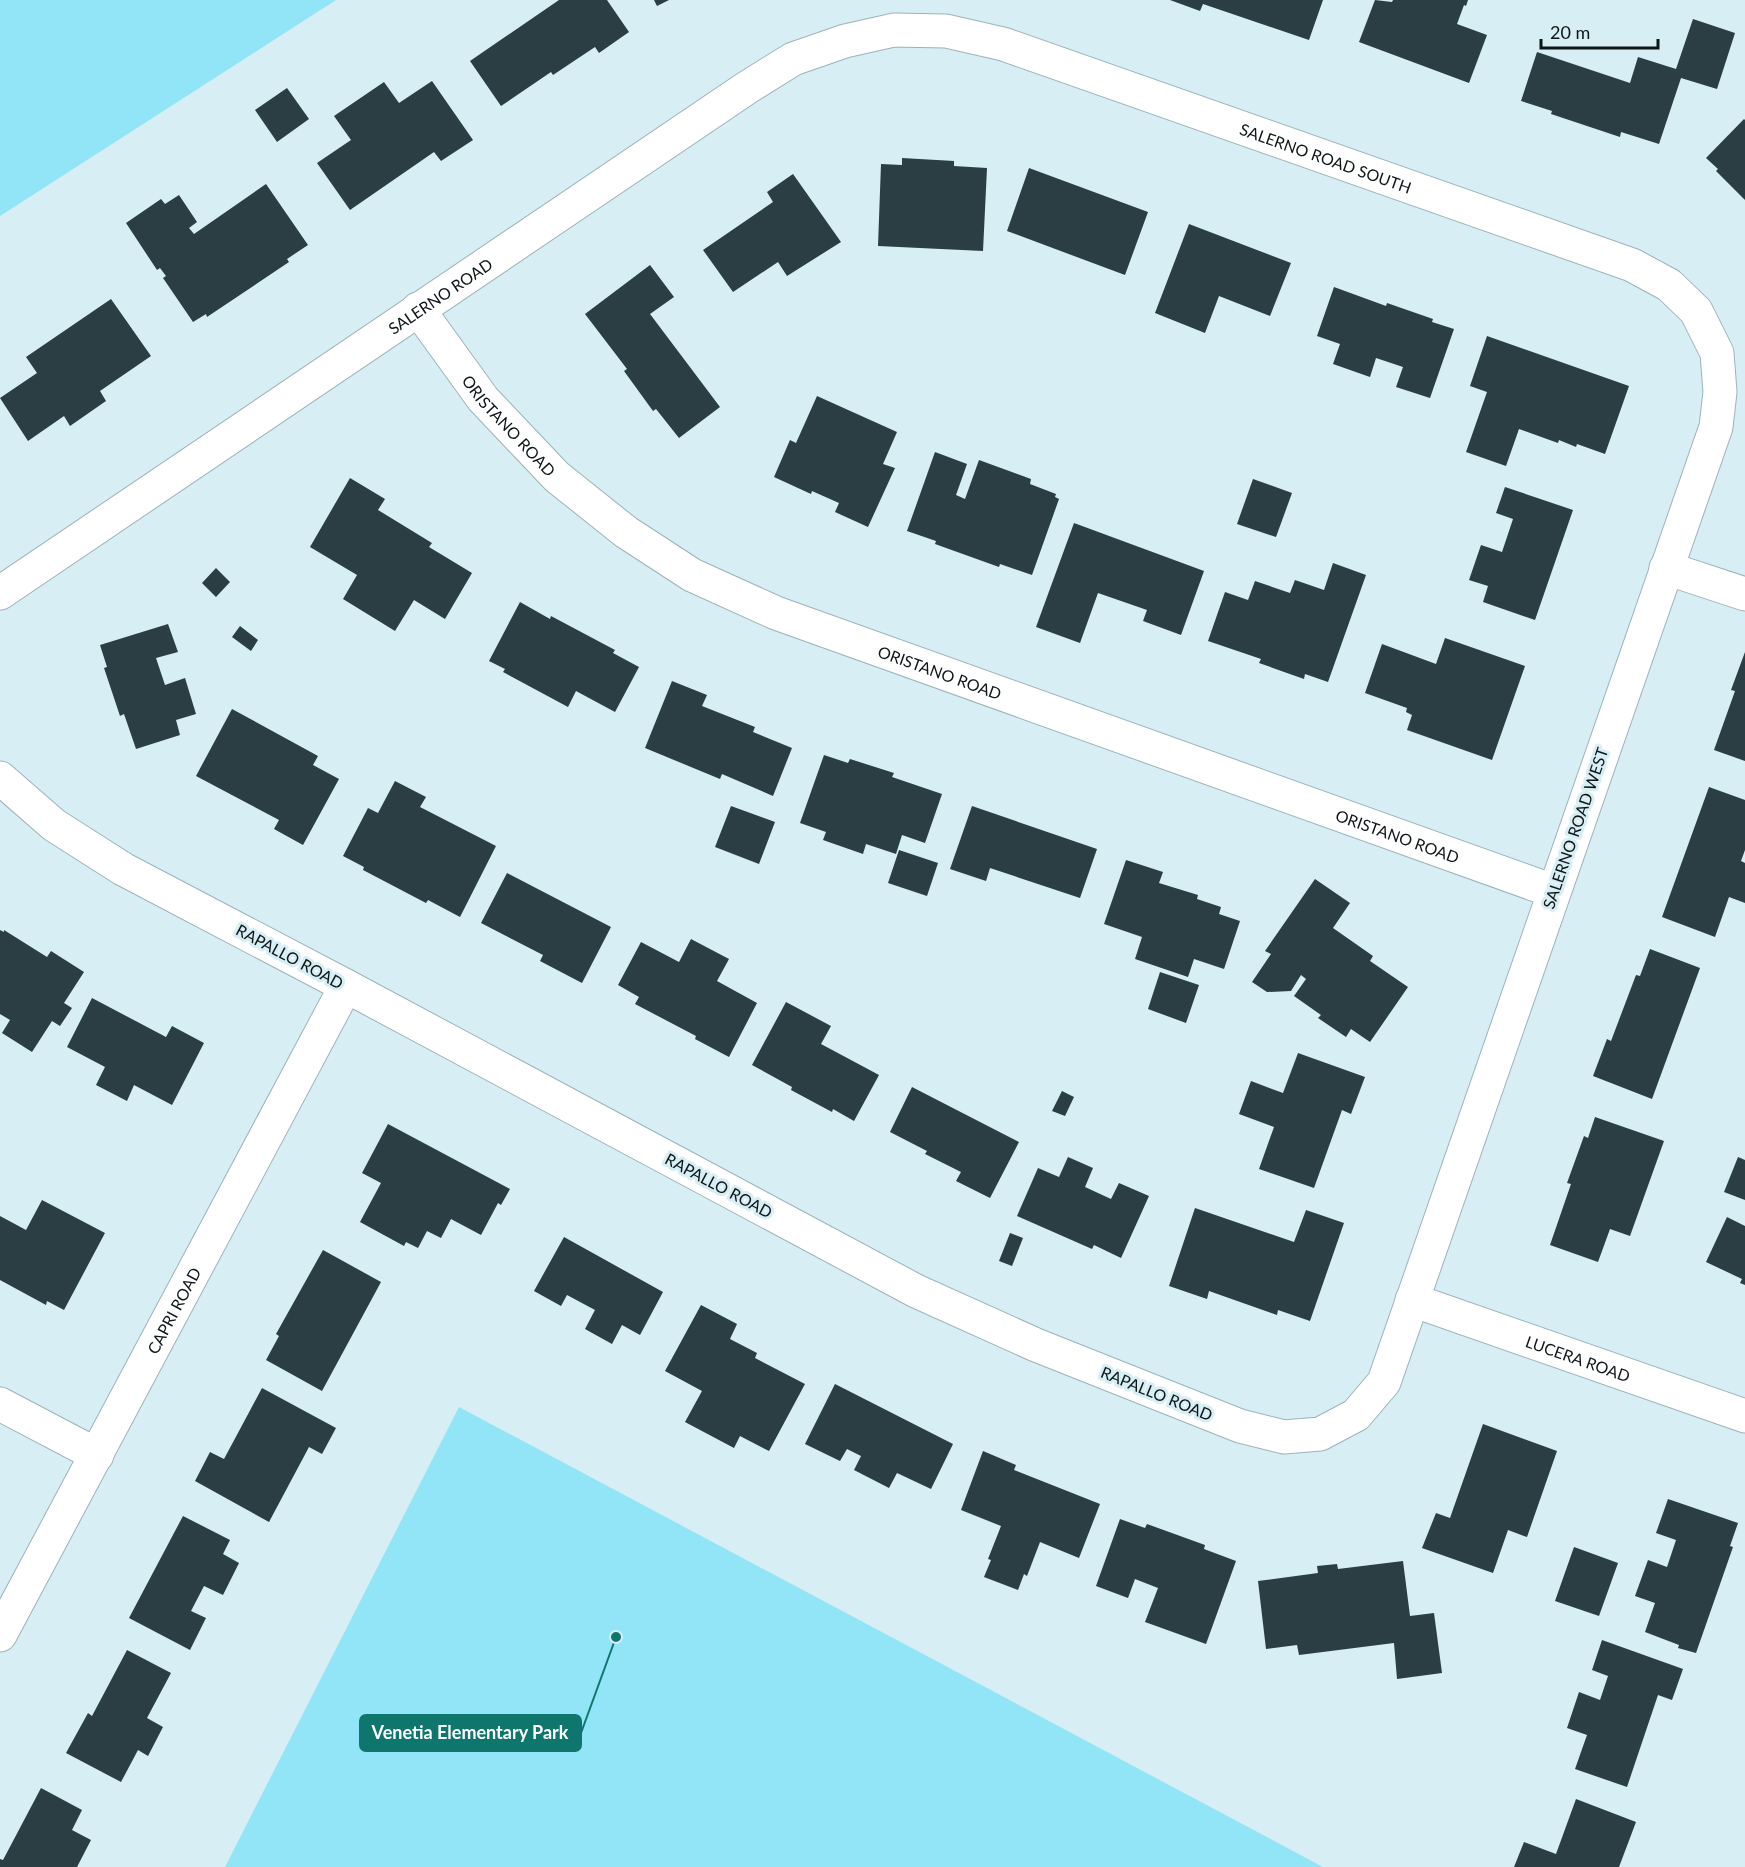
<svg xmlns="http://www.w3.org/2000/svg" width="1745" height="1867" viewBox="0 0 1745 1867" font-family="Lato,sans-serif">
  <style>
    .green { fill: #92e4f7 }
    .building { fill: #2a3e43 }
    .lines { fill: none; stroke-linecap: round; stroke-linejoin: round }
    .minor-casing { stroke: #9cb3b9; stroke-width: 35 }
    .minor { stroke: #fff; stroke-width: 33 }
    .labels { text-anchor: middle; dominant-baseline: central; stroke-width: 6; stroke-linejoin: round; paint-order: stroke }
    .street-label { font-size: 16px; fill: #0e1618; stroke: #d6eef4 }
    .leader { fill: none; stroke: #0f766e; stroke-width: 2 }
    .callout-dot { fill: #0f766e; stroke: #d6eef4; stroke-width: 2 }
    .callout { fill: #0f766e; stroke: #0f766e; stroke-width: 2 }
    .callout-label { font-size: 18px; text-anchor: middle; font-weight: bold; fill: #fff }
  </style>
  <rect width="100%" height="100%" fill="#d6eef4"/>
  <path class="green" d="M 0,0 L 336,0 L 0,216 Z
    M 459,1407 L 1323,1867 L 225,1867 Z"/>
  <path class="building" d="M 559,0 L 607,0 L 629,32 L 599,53 L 595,47 L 553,75 L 551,72 L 501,106 L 470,61 Z
    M 654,0 L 669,0 L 657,6 Z
    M 1170,0 L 1323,0 L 1309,40 L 1203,4 L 1200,11 Z
    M 1375,0 L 1392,2 L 1393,0 L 1468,0 L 1466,6 L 1464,5 L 1457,24 L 1487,35 L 1469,83 L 1359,42 Z
    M 1693,19 L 1735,33 L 1717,89 L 1681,78 L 1659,144 L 1621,132 L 1620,137 L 1551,114 L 1552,111 L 1521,101 L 1537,52 L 1630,83 L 1638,57 L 1676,69 Z
    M 432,81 L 473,140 L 441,161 L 434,152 L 350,210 L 317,163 L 351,140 L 334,116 L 384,82 L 399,103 Z
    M 287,88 L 309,119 L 277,142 L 255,110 Z
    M 1744,119 L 1745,120 L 1745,200 L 1716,171 L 1718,169 L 1706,158 Z
    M 902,158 L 954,161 L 954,166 L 987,168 L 983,251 L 878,246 L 881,164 L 902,165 Z
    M 1029,168 L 1148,212 L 1125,275 L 1007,231 Z
    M 793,174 L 841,242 L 787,276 L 778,262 L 733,292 L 703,250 L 773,202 L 767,192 Z
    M 266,184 L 308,245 L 287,259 L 289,262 L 207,317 L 206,314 L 193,322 L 163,278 L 166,276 L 160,268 L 157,270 L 126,223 L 161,199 L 165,204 L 179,195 L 197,222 L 189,228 L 194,234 Z
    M 1189,224 L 1291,263 L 1270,316 L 1219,296 L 1205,333 L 1155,313 Z
    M 650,265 L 674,297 L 650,314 L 720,407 L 679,438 L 656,409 L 653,411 L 624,371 L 627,369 L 585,314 Z
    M 1334,287 L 1386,306 L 1387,303 L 1433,319 L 1432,322 L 1454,329 L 1430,398 L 1396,387 L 1403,367 L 1376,358 L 1370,377 L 1333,364 L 1340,344 L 1317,336 Z
    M 111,299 L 151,356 L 100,391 L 106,401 L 70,426 L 64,416 L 28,441 L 0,398 L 37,373 L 26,357 Z
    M 1487,336 L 1629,386 L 1605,454 L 1577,444 L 1576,447 L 1559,440 L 1558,443 L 1519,429 L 1506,466 L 1466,452 L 1487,392 L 1470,386 Z
    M 817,396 L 897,432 L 883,464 L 895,468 L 868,527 L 835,512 L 839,503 L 812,491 L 811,494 L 774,477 L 790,440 L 796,443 Z
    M 935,452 L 967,464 L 956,495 L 965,499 L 979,460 L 1031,479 L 1030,484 L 1056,494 L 1055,497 L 1059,499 L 1032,575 L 1000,564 L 999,567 L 935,544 L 936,541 L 907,531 Z
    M 350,478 L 385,499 L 378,510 L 432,543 L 429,547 L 472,573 L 445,619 L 414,600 L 395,631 L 343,599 L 357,575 L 310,547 Z
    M 1253,479 L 1292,493 L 1276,537 L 1237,524 Z
    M 1505,487 L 1573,510 L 1535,620 L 1483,602 L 1488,586 L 1469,580 L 1481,545 L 1502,552 L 1513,519 L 1496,513 Z
    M 1074,523 L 1204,571 L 1181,635 L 1143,621 L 1147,610 L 1098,593 L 1080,643 L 1036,627 Z
    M 1333,563 L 1366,575 L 1328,682 L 1305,674 L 1304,679 L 1259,663 L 1261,659 L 1208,641 L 1225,592 L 1248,600 L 1255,581 L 1290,593 L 1295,580 L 1324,590 Z
    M 216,568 L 230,582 L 216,597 L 202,583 Z
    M 520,602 L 550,619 L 551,616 L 615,650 L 613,653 L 639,667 L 615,712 L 576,691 L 568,707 L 503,672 L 505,669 L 489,661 Z
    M 168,624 L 178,652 L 156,658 L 165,685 L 185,678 L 196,714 L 176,720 L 180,735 L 136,749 L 124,714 L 120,716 L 104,668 L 107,667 L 100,645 Z
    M 240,626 L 258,640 L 251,651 L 232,637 Z
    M 1445,638 L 1525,666 L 1492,760 L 1407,730 L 1412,715 L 1406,712 L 1407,708 L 1365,693 L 1382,644 L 1436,664 Z
    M 1745,652 L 1745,761 L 1714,750 L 1735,691 L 1731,690 Z
    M 672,681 L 707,695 L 702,706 L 755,727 L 753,732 L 792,748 L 773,796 L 722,774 L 720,779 L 645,748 Z
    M 232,709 L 318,756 L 313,765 L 339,779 L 303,845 L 274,829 L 279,820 L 196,776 Z
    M 824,755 L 848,763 L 850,759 L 894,773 L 892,777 L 942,794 L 925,843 L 902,835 L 896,854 L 866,844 L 863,854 L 823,840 L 826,832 L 800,823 Z
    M 395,781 L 426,797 L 420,807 L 496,846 L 460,917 L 428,900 L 426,903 L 363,870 L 364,867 L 343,856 L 368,808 L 378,813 Z
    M 1709,787 L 1745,800 L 1745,850 L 1741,861 L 1745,863 L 1745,903 L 1729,897 L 1715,937 L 1662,917 Z
    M 731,806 L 775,822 L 759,864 L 715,847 Z
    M 972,806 L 1097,849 L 1080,898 L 990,868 L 986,881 L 950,869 Z
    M 899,850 L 938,863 L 927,896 L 888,883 Z
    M 1126,860 L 1163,872 L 1159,883 L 1198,895 L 1197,899 L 1221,907 L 1219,914 L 1240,921 L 1224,969 L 1194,959 L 1188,977 L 1135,959 L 1142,937 L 1104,924 Z
    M 507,873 L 611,927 L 582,983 L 540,961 L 543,955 L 481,923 Z
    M 1315,879 L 1350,903 L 1333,928 L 1373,956 L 1370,961 L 1408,987 L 1370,1042 L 1351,1029 L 1346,1037 L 1318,1018 L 1321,1015 L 1294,996 L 1306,979 L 1301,975 L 1291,991 L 1267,992 L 1252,982 L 1271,954 L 1265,951 Z
    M 0,930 L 4,932 L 4,930 L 47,957 L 51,951 L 84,972 L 64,1003 L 72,1008 L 60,1026 L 52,1021 L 32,1052 L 2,1033 L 10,1020 L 0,1014 Z
    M 691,939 L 729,959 L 717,981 L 757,1003 L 729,1057 L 695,1039 L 696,1036 L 635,1004 L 639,997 L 618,985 L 641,942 L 679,962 Z
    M 1650,949 L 1700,968 L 1652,1099 L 1593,1076 L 1607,1039 L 1611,1041 L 1636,975 L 1640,976 Z
    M 1160,972 L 1199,985 L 1186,1023 L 1148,1009 Z
    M 92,998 L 166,1037 L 172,1026 L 204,1043 L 172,1105 L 134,1085 L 127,1101 L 96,1085 L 105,1067 L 67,1047 Z
    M 786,1002 L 831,1026 L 821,1044 L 879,1075 L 854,1121 L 833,1109 L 832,1112 L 791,1090 L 792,1087 L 752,1065 Z
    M 1298,1053 L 1365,1077 L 1351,1114 L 1342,1110 L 1314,1188 L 1259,1169 L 1274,1127 L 1239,1114 L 1251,1081 L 1283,1093 Z
    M 912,1087 L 1019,1142 L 990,1198 L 956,1181 L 961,1172 L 925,1154 L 927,1151 L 890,1132 Z
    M 1062,1091 L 1074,1097 L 1065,1116 L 1052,1111 Z
    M 1595,1117 L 1664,1141 L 1630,1236 L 1610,1229 L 1598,1262 L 1550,1245 L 1571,1184 L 1567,1183 L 1584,1136 L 1588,1138 Z
    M 388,1124 L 510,1189 L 501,1205 L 498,1203 L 481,1235 L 451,1219 L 441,1238 L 427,1231 L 418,1248 L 406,1242 L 404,1246 L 360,1222 L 381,1183 L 362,1173 Z
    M 1068,1157 L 1093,1168 L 1085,1187 L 1111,1199 L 1119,1183 L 1149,1196 L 1121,1258 L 1094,1245 L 1092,1249 L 1017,1216 L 1038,1168 L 1059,1177 Z
    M 1738,1157 L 1745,1160 L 1745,1200 L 1724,1192 Z
    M 42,1200 L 105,1233 L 64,1310 L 47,1301 L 46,1305 L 0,1280 L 0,1216 L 26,1230 Z
    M 1195,1208 L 1294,1242 L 1306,1210 L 1344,1223 L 1310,1321 L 1278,1310 L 1277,1315 L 1209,1291 L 1207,1299 L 1169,1286 Z
    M 1727,1217 L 1745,1226 L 1745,1285 L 1740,1283 L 1742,1279 L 1706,1262 Z
    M 1010,1233 L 1023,1238 L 1012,1266 L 999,1261 Z
    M 564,1237 L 663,1292 L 640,1335 L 622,1325 L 612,1344 L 585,1329 L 595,1310 L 567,1295 L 561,1306 L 534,1291 Z
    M 323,1250 L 381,1282 L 322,1391 L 266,1360 L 279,1336 L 276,1334 Z
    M 701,1305 L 737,1324 L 730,1339 L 757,1353 L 755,1358 L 805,1384 L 769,1451 L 740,1436 L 734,1448 L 685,1422 L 702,1391 L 665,1371 Z
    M 835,1384 L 953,1444 L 931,1489 L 897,1473 L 889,1488 L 854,1470 L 861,1456 L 847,1449 L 840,1461 L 805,1444 Z
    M 262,1388 L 336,1428 L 322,1454 L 309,1447 L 269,1522 L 195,1481 L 210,1452 L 224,1459 Z
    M 1483,1424 L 1557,1451 L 1527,1537 L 1508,1530 L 1493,1573 L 1422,1548 L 1436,1513 L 1450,1518 Z
    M 983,1451 L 1016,1465 L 1014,1470 L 1100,1504 L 1079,1558 L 1040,1542 L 1027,1576 L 1024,1574 L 1018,1590 L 984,1577 L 991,1560 L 988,1559 L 1001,1526 L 961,1510 Z
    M 1668,1499 L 1738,1523 L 1730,1546 L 1733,1547 L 1696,1653 L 1678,1648 L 1679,1645 L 1645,1632 L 1655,1603 L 1635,1596 L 1648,1560 L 1667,1567 L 1676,1540 L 1656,1533 Z
    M 183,1516 L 230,1540 L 223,1554 L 239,1563 L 223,1595 L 204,1586 L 191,1611 L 206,1618 L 190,1650 L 129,1618 Z
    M 1120,1519 L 1145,1528 L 1147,1524 L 1205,1545 L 1204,1549 L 1236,1561 L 1206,1644 L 1145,1622 L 1158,1588 L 1135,1579 L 1128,1598 L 1096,1586 Z
    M 1574,1547 L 1618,1563 L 1599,1616 L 1555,1601 Z
    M 1403,1561 L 1410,1616 L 1434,1613 L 1442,1673 L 1397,1679 L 1394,1643 L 1299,1655 L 1297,1645 L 1266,1649 L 1258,1581 L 1318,1573 L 1317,1566 L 1337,1564 L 1338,1569 Z
    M 1602,1640 L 1683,1669 L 1672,1700 L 1658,1695 L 1627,1787 L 1575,1769 L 1587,1735 L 1567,1728 L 1579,1692 L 1600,1700 L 1608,1676 L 1592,1670 Z
    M 127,1650 L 171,1673 L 147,1718 L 163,1727 L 148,1756 L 138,1750 L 121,1782 L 66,1753 L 88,1713 L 92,1716 Z
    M 41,1788 L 82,1810 L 72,1830 L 91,1840 L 77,1867 L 0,1867 L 0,1859 L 3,1860 Z
    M 1576,1799 L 1636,1822 L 1619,1867 L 1514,1867 L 1524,1842 L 1556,1854 Z"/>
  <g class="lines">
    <defs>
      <g id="minor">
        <path id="s1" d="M 418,309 L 483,399 L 557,477 L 626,532 L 692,575 L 776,613 L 1553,891"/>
        <path d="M 1666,568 L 1745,594"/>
        <path id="s2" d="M 0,593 L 748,87 L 793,59 L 845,41 L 894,30 L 946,31 L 1003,44 L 1632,265 L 1669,285 L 1696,311 L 1717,353 L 1720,392 L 1716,427 L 1384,1382 L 1356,1415 L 1320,1434 L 1284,1437 L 1240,1426 L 1036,1345 L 916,1291 L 346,986 L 123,869 L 54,825 L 0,778"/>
        <path id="s3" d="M 1412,1300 L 1745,1416"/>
        <path d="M 0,1404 L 97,1455"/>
        <path id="s4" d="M 0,1635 L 346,986"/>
      </g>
    </defs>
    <use href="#minor" class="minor-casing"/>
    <use href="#minor" class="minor"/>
  </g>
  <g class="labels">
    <g class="street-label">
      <text stroke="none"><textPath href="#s2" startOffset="1514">SALERNO ROAD SOUTH</textPath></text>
      <text stroke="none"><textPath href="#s2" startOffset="531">SALERNO ROAD</textPath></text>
      <text stroke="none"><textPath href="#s1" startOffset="148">ORISTANO ROAD</textPath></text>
      <text stroke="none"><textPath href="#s1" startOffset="652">ORISTANO ROAD</textPath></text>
      <text transform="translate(1575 828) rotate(-71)">SALERNO ROAD WEST</text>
      <text stroke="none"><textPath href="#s1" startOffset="1138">ORISTANO ROAD</textPath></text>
      <text transform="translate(290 956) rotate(28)">RAPALLO ROAD</text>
      <text transform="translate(719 1185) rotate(28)">RAPALLO ROAD</text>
      <text stroke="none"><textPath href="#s4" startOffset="368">CAPRI ROAD</textPath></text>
      <text stroke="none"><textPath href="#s3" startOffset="176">LUCERA ROAD</textPath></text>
      <text transform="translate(1157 1393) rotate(22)">RAPALLO ROAD</text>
    </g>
  </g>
  <path class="leader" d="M616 1637L581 1733"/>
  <circle class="callout-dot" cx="616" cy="1637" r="6"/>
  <rect class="callout" x="360" y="1715" width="221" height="36" rx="6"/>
  <g class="callout-label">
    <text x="470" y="1739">Venetia Elementary Park</text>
  </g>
  <path d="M1541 39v9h117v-9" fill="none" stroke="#0e1618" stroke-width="3"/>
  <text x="1550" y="39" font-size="18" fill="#0e1618" stroke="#d6eef4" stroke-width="4.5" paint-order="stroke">20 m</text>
</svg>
